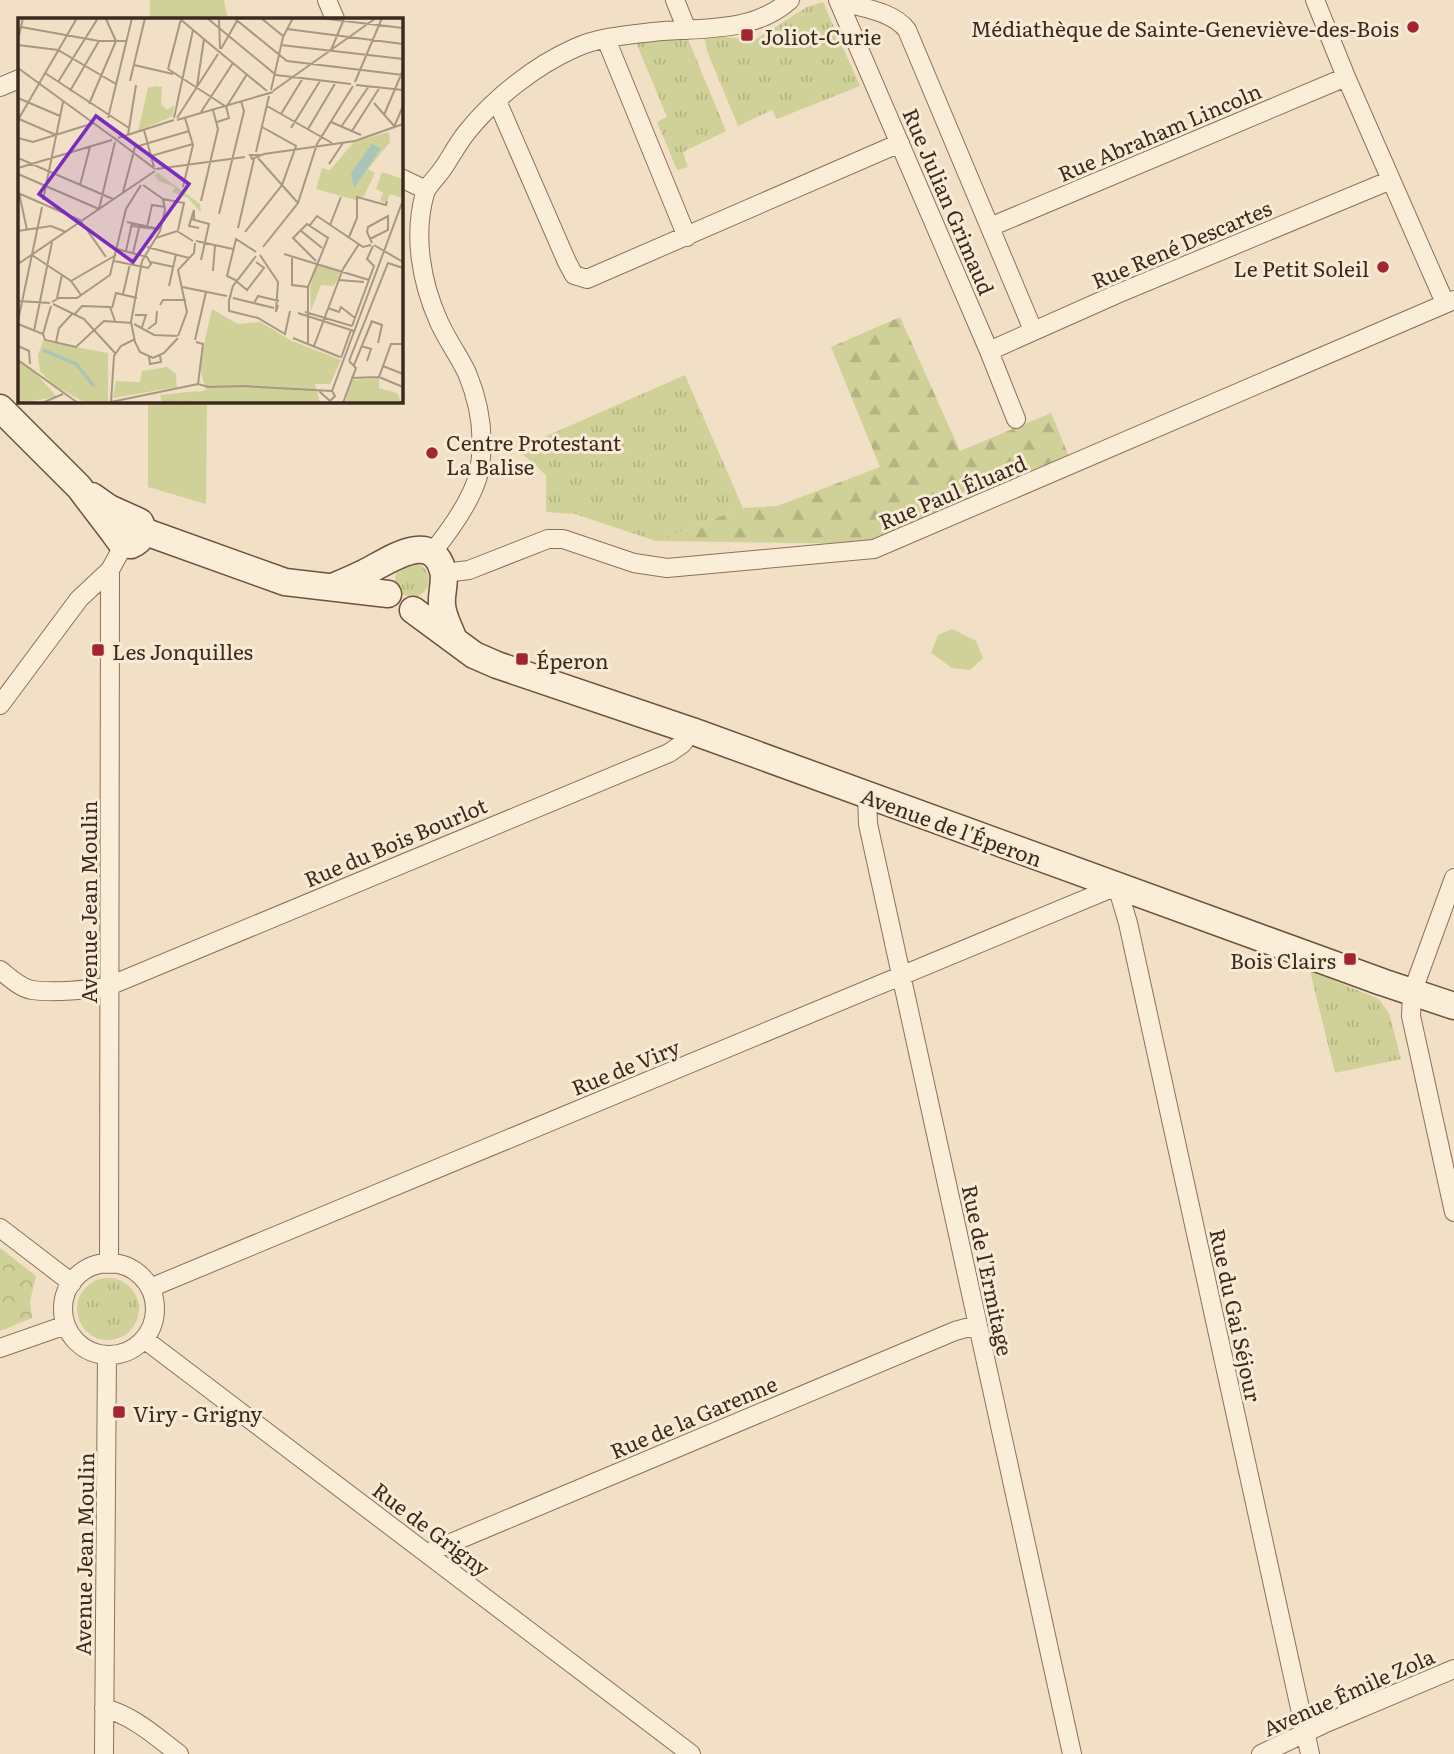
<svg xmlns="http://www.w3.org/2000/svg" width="1454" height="1754" viewBox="0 0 1454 1754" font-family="Literata,serif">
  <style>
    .grass { fill: url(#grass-tufts) }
    .forest { fill: url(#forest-firs) }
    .park { fill: url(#park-crowns) }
    .garden { fill: #d0d198 }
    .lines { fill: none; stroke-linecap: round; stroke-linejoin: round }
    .minor-casing { stroke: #8e7059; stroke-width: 20 }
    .secondary-casing { stroke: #70513c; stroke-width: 29 }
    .minor { stroke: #fbeed9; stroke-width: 18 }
    .secondary { stroke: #fbeed9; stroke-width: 26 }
    .poi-dot { fill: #a22531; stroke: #f8ebd5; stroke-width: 2.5 }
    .labels { text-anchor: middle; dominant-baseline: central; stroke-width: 6; stroke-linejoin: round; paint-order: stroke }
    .poi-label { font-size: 21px; fill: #3d2a1e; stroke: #f8ebd5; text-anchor: start }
    .street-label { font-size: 21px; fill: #3d2a1e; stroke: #f8ebd5 }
    .inset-river { fill: none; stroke: #a7c5b9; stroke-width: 3.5 }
    .inset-road { fill: none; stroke: #a99782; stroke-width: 2 }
    .view { fill: #7b2cbf; fill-opacity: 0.15; stroke: #7b2cbf; stroke-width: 3.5 }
    .inset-edge { fill: none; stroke: #3d2a1e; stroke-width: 3.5 }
  </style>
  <defs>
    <pattern id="grass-tufts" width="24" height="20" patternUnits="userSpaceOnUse" patternTransform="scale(1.75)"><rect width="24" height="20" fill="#d0d198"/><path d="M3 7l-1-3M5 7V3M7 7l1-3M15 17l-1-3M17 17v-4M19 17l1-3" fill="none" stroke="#b4b483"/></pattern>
    <pattern id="forest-firs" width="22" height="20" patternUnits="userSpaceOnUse" patternTransform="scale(1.75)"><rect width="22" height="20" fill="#d0d198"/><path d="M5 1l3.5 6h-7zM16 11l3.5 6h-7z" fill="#b4b483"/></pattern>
    <pattern id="park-crowns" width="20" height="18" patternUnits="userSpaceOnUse" patternTransform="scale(1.75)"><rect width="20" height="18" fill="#d0d198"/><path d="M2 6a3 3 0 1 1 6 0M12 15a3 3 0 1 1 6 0" fill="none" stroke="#b4b483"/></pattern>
  </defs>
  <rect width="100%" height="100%" fill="#f1e0c5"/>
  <path class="grass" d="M 823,2 L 860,86 L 777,119 L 772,110 L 738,126 L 707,51 L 704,35 L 755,40 L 807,7 Z
    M 687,37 L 726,131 L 683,152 L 688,167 L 677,170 L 657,122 L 667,117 L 635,40 Z
    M 685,375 L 743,508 L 656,541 L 575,514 L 546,512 L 546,475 L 517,449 Z
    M395 580a17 17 0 1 1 34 0a17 17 0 1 1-34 0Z
    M 1310,971 L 1379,999 L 1389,1013 L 1401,1059 L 1335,1073 Z
    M77 1309a31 31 0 1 1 62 0a31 31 0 1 1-62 0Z"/>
  <path class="forest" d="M 900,317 L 960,451 L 1051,413 L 1070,459 L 873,544 L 656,541 L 743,508 L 777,506 L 880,467 L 831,347 Z"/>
  <path class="park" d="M 0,1248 L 36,1276 L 30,1301 L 32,1318 L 0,1331 Z"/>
  <path class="garden" d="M 150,0 L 224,0 L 228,19 L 150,19 Z
    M 148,401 L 207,401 L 206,504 L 148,487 Z
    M 952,629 L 976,641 L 983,658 L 970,670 L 952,668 L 931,653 L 938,635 Z"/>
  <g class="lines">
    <defs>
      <path id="minor" d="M 327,0 L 335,19
        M 675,0 L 687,30
        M 838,0 L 989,351 L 1016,419
        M 1315,0 L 1346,77 L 1445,303
        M 839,1 C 861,8 893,11 907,30 L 1033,330
        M 606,39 L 687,237
        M 0,87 L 19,79
        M 497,101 L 567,262 L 574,275 L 587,279 L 900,143
        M 401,178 L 426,190
        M 990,227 L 1346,77
        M 989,351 L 1117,294 L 1391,180
        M 431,554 C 448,533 473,499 479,472 C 485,439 480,404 467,373 C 459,356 447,340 439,322 C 421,282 413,235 425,193 C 428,185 436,178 441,171 C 450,159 457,144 467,132 C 494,98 536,65 575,48 C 599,37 628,35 653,32 C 700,27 752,34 790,0
        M 444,573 L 469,570 L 548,539 L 563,539 L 634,563 L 667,568 L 874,549 L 1454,300
        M 0,705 L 79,599 L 110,570
        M 867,795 L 868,824 L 1072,1754
        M 1454,878 L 1412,993 L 1411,1016 L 1454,1212
        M 0,970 C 9,977 20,988 32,990 C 51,993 91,990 109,986 L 669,753 L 682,744 L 692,731
        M 0,1228 L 72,1283
        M63 1309a46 46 0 1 1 92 0a46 46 0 1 1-92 0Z
        M 109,1264 L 110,570 L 121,550 L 122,544
        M 150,1288 L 1117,886 L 1128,923 L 1310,1754
        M 144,1339 L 691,1754
        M 0,1348 L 66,1325
        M 427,1553 L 955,1331 L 977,1325
        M 104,1708 C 134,1716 155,1736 179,1754
        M 104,1754 L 107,1355
        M 1261,1754 L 1326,1723 L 1454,1669"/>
      <path id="secondary" d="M 0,408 L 79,487 L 114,533
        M 92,496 L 109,508 L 140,522 C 145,532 142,541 131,545 L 122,544 L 114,533 L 116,522 L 125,516
        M 143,531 L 285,582 L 388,594
        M 335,586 C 347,581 359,576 370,570 C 391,559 432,530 443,571 C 446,582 441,592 442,604 C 442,615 450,629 454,640
        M 413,610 L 474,655 L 497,665 L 692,731 L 1382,982 L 1454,1006"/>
    </defs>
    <use href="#minor" class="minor-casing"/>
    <use href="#secondary" class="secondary-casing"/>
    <use href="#minor" class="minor"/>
    <use href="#secondary" class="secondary"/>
  </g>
  <g class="poi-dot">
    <circle cx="1413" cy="27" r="7"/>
    <rect x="740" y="28" width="14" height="14" rx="3.5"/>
    <circle cx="1383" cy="267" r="7"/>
    <circle cx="432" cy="453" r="7"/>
    <rect x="91" y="643" width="14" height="14" rx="3.5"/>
    <rect x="515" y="652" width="14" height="14" rx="3.5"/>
    <rect x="1343" y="952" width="14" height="14" rx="3.5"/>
    <rect x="112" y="1405" width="14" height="14" rx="3.5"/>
  </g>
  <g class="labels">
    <g class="poi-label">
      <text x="1399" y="27" text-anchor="end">Médiathèque de Sainte-Geneviève-des-Bois</text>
      <text x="761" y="35">Joliot-Curie</text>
      <text x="1369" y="267" text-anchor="end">Le Petit Soleil</text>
      <text x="446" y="441">Centre Protestant<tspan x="446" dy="24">La Balise</tspan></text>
      <text x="112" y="650">Les Jonquilles</text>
      <text x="536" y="659">Éperon</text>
      <text x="1336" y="959" text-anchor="end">Bois Clairs</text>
      <text x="133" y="1412">Viry - Grigny</text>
    </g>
    <g class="street-label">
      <text transform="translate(1159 131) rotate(-23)">Rue Abraham Lincoln</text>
      <text transform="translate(950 201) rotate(67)">Rue Julian Grimaud</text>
      <text transform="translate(1181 243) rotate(-23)">Rue René Descartes</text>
      <text transform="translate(952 491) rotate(-23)">Rue Paul Éluard</text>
      <text transform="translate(952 826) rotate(20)">Avenue de l'Éperon</text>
      <text transform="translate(395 841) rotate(-23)">Rue du Bois Bourlot</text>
      <text transform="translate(87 902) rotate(-90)">Avenue Jean Moulin</text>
      <text transform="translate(625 1066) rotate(-22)">Rue de Viry</text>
      <text transform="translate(989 1270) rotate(78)">Rue de l'Ermitage</text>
      <text transform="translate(1237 1315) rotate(78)">Rue du Gai Séjour</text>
      <text transform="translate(693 1416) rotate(-23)">Rue de la Garenne</text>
      <text transform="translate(432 1528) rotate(37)">Rue de Grigny</text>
      <text transform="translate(83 1554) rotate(-89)">Avenue Jean Moulin</text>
      <text transform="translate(1348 1691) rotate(-24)">Avenue Émile Zola</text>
    </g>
  </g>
  <g transform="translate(18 18)">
    <rect width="385" height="385" fill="#f1e0c5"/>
    <path d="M 364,154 L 385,161 L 384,180 L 372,176 L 368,185 L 362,183 L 365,174 L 358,171 ZM 180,373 L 180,382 L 175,383 L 144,385 L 142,377 Z" fill="#d0d198"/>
    <path d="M 194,291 L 220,306 L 242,304 L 274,323 L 323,342 L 312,366 L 297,366 L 302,385 L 148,385 L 180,382 L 180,374 L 188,372 L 181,348 ZM 0,344 L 13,350 L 39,379 L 0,385 Z" fill="#d0d198"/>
    <path d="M 137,68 L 144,69 L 143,86 L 149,92 L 156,87 L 155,98 L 120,113 L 130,70 ZM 371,114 L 372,124 L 350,151 L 357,155 L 346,178 L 337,182 L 298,171 L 304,150 L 312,152 L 336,124 ZM 299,246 L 323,254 L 316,268 L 303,267 L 293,293 L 292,270 ZM 25,323 L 90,335 L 90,383 L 64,383 L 34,366 L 22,353 L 20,337 Z" fill="#d0d198"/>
    <path d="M 140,155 L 182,186 L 183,195 L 170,180 L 154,174 L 157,169 L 142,164 L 136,157 ZM 149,349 L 158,356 L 159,369 L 95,380 L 98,363 L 122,364 L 124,353 ZM 361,360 L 361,370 L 379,375 L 384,385 L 327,385 L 334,362 Z" fill="#d0d198"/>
    <path d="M 354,126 L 363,130 L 336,170 L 333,155 Z" fill="#a7c5b9"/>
    <path class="inset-river" d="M 25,332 L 58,346 L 76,368"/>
    <path class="inset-road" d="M 189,0 L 258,57 L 333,66M 201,0 L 202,31M 216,0 L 269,43 L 385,57M 243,0 L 265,18M 301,0 L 385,10M 162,1 L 199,32M 3,9 L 81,23 L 108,23M 269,11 L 385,26M 0,22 L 5,0M 0,27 L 40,32 L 98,66M 263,27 L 385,41M 203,31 L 220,1M 313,32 L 326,1M 204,36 L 199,32 L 249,73M 116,47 L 155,56M 0,50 L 100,123 L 95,119M 150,51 L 207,88M 150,51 L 163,1M 27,55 L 111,110M 112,63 L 127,0M 40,64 L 80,0M 337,64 L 364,0M 338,67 L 385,72M 179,68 L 186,21M 253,72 L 265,19 L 275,0M 52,73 L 81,23M 255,73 L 358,0M 0,80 L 42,98M 356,85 L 377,109M 71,86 L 98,23 L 88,1M 209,88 L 229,56M 249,88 L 314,125M 183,94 L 215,45M 263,96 L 285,60M 366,97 L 385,52M 90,100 L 114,0M 156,100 L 175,12M 159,100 L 200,36M 1,101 L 38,117M 0,102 L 59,0M 159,102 L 255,74 L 249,76M 199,104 L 211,100 L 208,88M 313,104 L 343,117M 323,109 L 351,68M 376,109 L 385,88M 273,110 L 302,63M 290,111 L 318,64M 126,112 L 136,149M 334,113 L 362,69M 110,117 L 118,67M 0,120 L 15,124 L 76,105M 100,120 L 156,102M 100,123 L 137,151M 238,134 L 251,78M 246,136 L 337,123 L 385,106M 242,137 L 232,137 L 234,141 L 246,136M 133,138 L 175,126M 0,140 L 95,181M 240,140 L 280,185M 311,146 L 325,125M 0,150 L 94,122M 138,151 L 227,139M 0,156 L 81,191 L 97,124M 62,167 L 72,129M 125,167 L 145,181 L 147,192 L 142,213 L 124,243 L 113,304 L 117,324 L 122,334 L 135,340 L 146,335 L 160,320M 165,169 L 175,127 L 167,100M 105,174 L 117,129 L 171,113M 0,175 L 62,202 L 88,239M 1,175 L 9,212M 145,181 L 166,185 L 160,212M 25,182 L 45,84M 183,183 L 200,111 L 195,92M 201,196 L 226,93 L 223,83M 173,201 L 191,206 L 183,242M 176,202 L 176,192 L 171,208 L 181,210M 109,204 L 141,211M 292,207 L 299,198 L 345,229 L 353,227M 312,207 L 323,179M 114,208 L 139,211M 129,209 L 134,187 L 147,189M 220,210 L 236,141M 282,212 L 304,230M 0,213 L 33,208 L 48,214M 227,214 L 264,167 L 278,128 L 244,109M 331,219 L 339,200 L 339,179 L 368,187 L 369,183M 138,220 L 159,213 L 175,223M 352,221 L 370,212 L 370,198 L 350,209 L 349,214 L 354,225M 178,223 L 215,231M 356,227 L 385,244M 129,229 L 171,240M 245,229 L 280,185 L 299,126 L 335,68M 108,233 L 114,205M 115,235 L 121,210M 266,236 L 351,262M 14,237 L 53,263 L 63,277M 242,237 L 260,264 L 258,294 L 260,287M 274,238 L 274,267 L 290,269M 96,243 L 130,250 L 133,246 L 129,239 L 99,231M 133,244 L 156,249M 0,246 L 137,153M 195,253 L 197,227M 321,262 L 346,264M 53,263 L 98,237M 218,263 L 229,272 L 246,250 L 238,244M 219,263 L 209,258 L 218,221 L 238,234M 151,268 L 158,236M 164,269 L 209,278M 105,276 L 112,246M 213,277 L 211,282 L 215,268 L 238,238M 39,280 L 44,257M 215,280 L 256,290M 211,282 L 211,293 L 240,300 L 267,316 L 272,293M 0,283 L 32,285M 34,284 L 41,280 L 59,280 L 92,257 L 108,191 L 123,167M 236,285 L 240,278 L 261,283M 35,286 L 66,301 L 97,335M 142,287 L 145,282 L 168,282M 94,290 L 98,275 L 119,280M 310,290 L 321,294 L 323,289 L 337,300M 287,294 L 334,308M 280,295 L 336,313M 56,297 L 64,288 L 92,289 L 97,303M 117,297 L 128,297 L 124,309M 0,303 L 24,189M 353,303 L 364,307 L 360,325M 0,306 L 25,316 L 27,322 L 58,329 L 86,303 L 114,305M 116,306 L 136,317 L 159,318M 334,308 L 356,248 L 349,241 L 355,228M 130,311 L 138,305 L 139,293M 16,313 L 34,224M 25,316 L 33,288M 160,318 L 169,294 L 160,252 L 176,235 L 177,225M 275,320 L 322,339M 177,322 L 188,274M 38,324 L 41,310 L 54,296M 178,324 L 185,326 L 180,366M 290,325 L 290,269 L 310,220 L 289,206 L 275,220 L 298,243M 0,328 L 11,333 L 12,346M 296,328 L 325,251 L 341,226M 343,328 L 353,331 L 349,343M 131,339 L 132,346 L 143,344 L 142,338M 323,340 L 333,312M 0,342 L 60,385M 331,343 L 370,245 L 385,250M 336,347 L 354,303M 365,348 L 385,356M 361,359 L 373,326 L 385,326M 361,359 L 385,369M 333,360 L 361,359M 224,368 L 314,373M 188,369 L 227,368M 301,373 L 312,383 L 317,378 L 314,373M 314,373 L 385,182M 24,385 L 45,376M 88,385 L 180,366 L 191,369M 93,385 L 96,338 L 103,328 L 117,321M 325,385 L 338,350 L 331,343"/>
    <path class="view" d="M 78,98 L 171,166 L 115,244 L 21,176 Z"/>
    <rect width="385" height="385" class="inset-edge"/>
  </g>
</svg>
